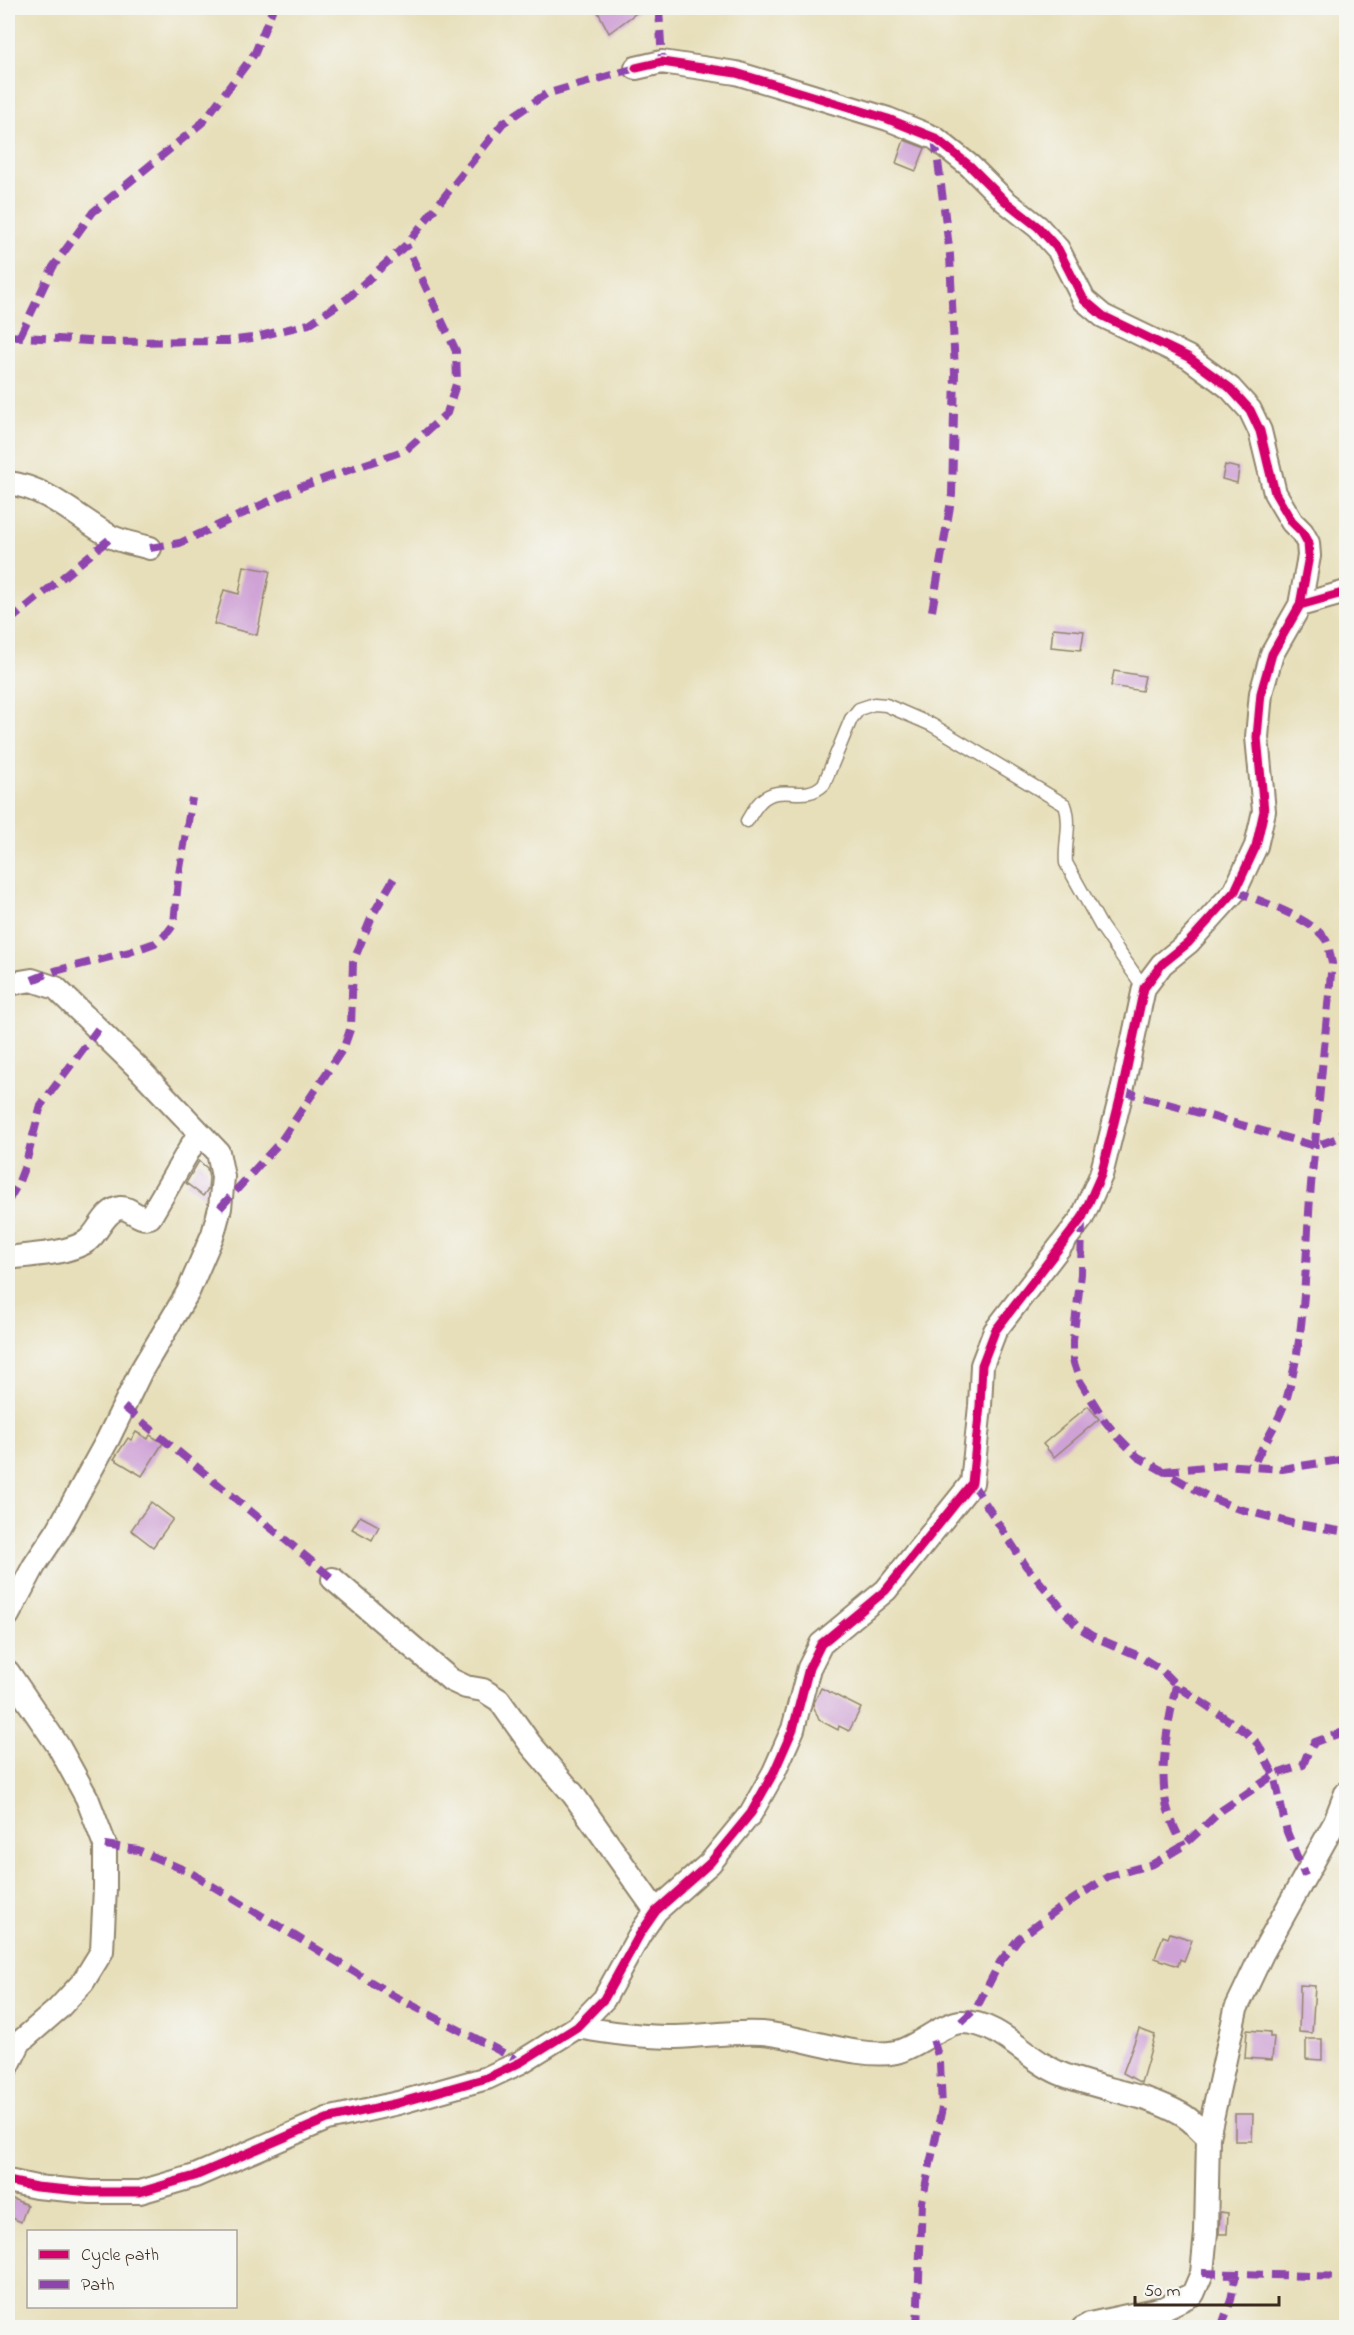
<svg xmlns="http://www.w3.org/2000/svg" width="1354" height="2335" viewBox="0 0 1354 2335" font-family="'Indie Flower',sans-serif">
  <style>
    .building { fill: #cfa2d6 }
    .lines { fill: none; stroke-linecap: round; stroke-linejoin: round }
    .lane-casing { stroke: #91846c; stroke-width: 15 }
    .street-casing { stroke: #91846c; stroke-width: 26 }
    .lane { stroke: #fff; stroke-width: 12 }
    .street { stroke: #fff; stroke-width: 22 }
    .quiet { stroke: #8e44ad; stroke-width: 8; stroke-dasharray: 15 8; stroke-linecap: butt }
    .cycleway-casing { stroke: #f6f6f2; stroke-width: 13 }
    .cycleway { stroke: #d6006c; stroke-width: 9 }
  </style>
  <rect width="100%" height="100%" fill="#f6f6f2"/>
  <filter id="ink" filterUnits="userSpaceOnUse"><feTurbulence type="fractalNoise" baseFrequency=".0167" numOctaves="2"/><feDisplacementMap in="SourceGraphic" scale="12" xChannelSelector="R" yChannelSelector="G"/><feConvolveMatrix kernelMatrix="1 2 1 2 8 2 1 2 1" color-interpolation-filters="sRGB"/></filter>
  <filter id="wash" filterUnits="userSpaceOnUse"><feTurbulence type="fractalNoise" baseFrequency=".008" numOctaves="4" result="noise"/><feDisplacementMap in="SourceGraphic" scale="24" xChannelSelector="R" yChannelSelector="G"/><feGaussianBlur stdDeviation="1.35" result="paint"/><feColorMatrix in="noise" values="0 0 0 0 0 0 0 0 0 0 0 0 0 0 0 0 0 1.4 0 .05"/><feComposite in="paint" operator="in"/></filter>
  <g filter="url(#wash)">
    <rect width="100%" height="100%" fill="#e7dfba"/>
    <g id="blocks">
      <path class="building" d="M 596,8 L 643,8 L 609,33 Z
        M 904,140 L 925,148 L 916,171 L 896,163 Z
        M 1225,465 L 1239,468 L 1237,483 L 1222,479 Z
        M 244,566 L 270,571 L 257,635 L 214,624 L 224,590 L 239,594 Z
        M 1053,628 L 1084,631 L 1081,650 L 1051,647 Z
        M 1114,671 L 1145,676 L 1142,691 L 1111,686 Z
        M 199,1161 L 207,1168 L 209,1178 L 208,1189 L 203,1196 L 186,1183 Z
        M 1088,1406 L 1099,1419 L 1054,1457 L 1043,1444 Z
        M 136,1432 L 148,1439 L 150,1435 L 163,1443 L 142,1476 L 114,1459 L 128,1438 L 131,1440 Z
        M 151,1502 L 173,1519 L 153,1547 L 131,1530 Z
        M 360,1516 L 379,1526 L 372,1540 L 352,1529 Z
        M 821,1688 L 861,1708 L 849,1731 L 839,1726 L 838,1730 L 819,1720 L 813,1705 Z
        M 1170,1933 L 1192,1940 L 1184,1961 L 1180,1959 L 1178,1966 L 1155,1958 L 1163,1936 L 1168,1938 Z
        M 1300,1985 L 1315,1986 L 1312,2033 L 1299,2032 Z
        M 1139,2029 L 1155,2035 L 1141,2083 L 1123,2073 Z
        M 1247,2030 L 1270,2032 L 1270,2037 L 1274,2037 L 1272,2060 L 1245,2058 Z
        M 1306,2039 L 1322,2039 L 1322,2060 L 1306,2059 Z
        M 1235,2114 L 1253,2114 L 1252,2141 L 1235,2141 Z
        M 8,2197 L 27,2205 L 21,2222 L 8,2216 Z
        M 1220,2212 L 1228,2213 L 1227,2234 L 1219,2234 Z"/>
    </g>
  </g>
  <g filter="url(#ink)">
    <use href="#blocks" fill-opacity="0" stroke="#91846c" stroke-width="1.5"/>
    <g class="lines">
      <defs>
        <path id="lane" d="M 747,821 C 751,814 756,806 761,801 C 781,782 804,804 824,784 L 851,719 L 859,709 L 874,704 L 886,705 L 932,725 L 1065,805 C 1072,824 1064,843 1066,863 L 1101,926 L 1144,988"/>
        <path id="street" d="M 636,68 L 662,62 L 736,73 L 803,93 L 888,119 L 935,138 L 970,166 L 1005,201 L 1038,227 L 1058,249 L 1084,300 L 1103,316 L 1188,357 L 1230,388 L 1250,410 L 1260,431 L 1275,493 L 1292,522 L 1302,532 L 1308,543 L 1309,556 L 1300,605
          M 8,483 C 48,488 75,516 110,536 C 121,542 137,544 150,548
          M 8,984 L 32,980 L 56,988 L 141,1071 L 218,1152 L 223,1177 L 220,1208 L 213,1234 L 188,1292 L 141,1371 L 108,1439 L 58,1530 L 34,1566 L 8,1615
          M 8,1258 C 34,1254 60,1255 84,1243 C 98,1236 103,1211 120,1208 C 131,1207 138,1221 150,1217 L 199,1133
          M 333,1579 L 451,1680 L 466,1687 L 483,1690 L 499,1700 L 531,1745 L 573,1794 L 656,1911
          M 8,1672 L 59,1747 L 87,1798 L 105,1845 L 105,1888 L 102,1951 L 83,1982 L 58,2009 L 20,2042 L 8,2066
          M 577,2027 C 610,2033 643,2037 676,2037 C 705,2036 733,2031 762,2033 C 800,2036 861,2060 896,2052 C 916,2048 944,2022 962,2022 C 999,2022 1025,2058 1057,2072 C 1096,2090 1143,2092 1181,2114 C 1191,2119 1200,2130 1208,2137 L 1206,2233 L 1202,2273 L 1193,2294 L 1164,2308 L 1090,2324 L 1083,2328
          M 1208,2137 L 1236,2009 L 1262,1954 L 1334,1824 L 1346,1793
          M 8,2181 L 36,2187 L 91,2192 L 140,2192 L 195,2176 L 327,2119 L 398,2103 L 487,2078 L 521,2062 L 577,2027 L 604,1999 L 640,1934 L 656,1911 L 710,1863 L 751,1813 L 774,1772 L 793,1729 L 809,1668 L 821,1644 L 886,1590 L 972,1483 L 980,1406 L 982,1365 L 995,1331 L 1082,1218 L 1101,1175 L 1122,1091 L 1144,988 L 1162,964 L 1188,943 L 1235,891 L 1256,846 L 1264,811 L 1257,737 L 1261,693 L 1272,654 L 1300,605 L 1346,592"/>
      </defs>
      <use href="#lane" class="lane-casing"/>
      <use href="#street" class="street-casing"/>
      <use href="#lane" class="lane"/>
      <use href="#street" class="street"/>
      <path class="quiet" d="M 659,8 L 662,62
        M 8,336 L 105,342 L 227,341 L 252,338 L 309,324 L 348,298 L 406,245 L 503,123 L 546,94 L 636,68
        M 20,336 L 53,267 L 93,212 L 203,122 L 255,53 L 273,8
        M 150,548 L 180,543 L 300,487 L 406,450 L 447,413 L 457,381 L 456,351 L 406,245
        M 932,611 L 952,495 L 955,373 L 950,255 L 935,138
        M 8,622 L 112,537
        M 1235,891 C 1258,900 1313,919 1326,940 C 1329,946 1330,956 1332,963 C 1325,1037 1318,1111 1311,1185 C 1305,1255 1307,1329 1287,1397 C 1279,1422 1264,1442 1253,1466
        M 32,980 L 55,971 L 130,952 L 155,943 L 168,932 L 174,924 L 178,880 L 192,798
        M 1122,1091 L 1315,1146 L 1335,1139 L 1346,1130
        M 8,1201 L 18,1184 L 26,1163 L 41,1105 L 98,1029
        M 220,1208 L 281,1141 L 344,1047 L 351,1027 L 353,962 L 373,914 L 397,873
        M 1082,1220 L 1081,1274 L 1073,1340 L 1073,1360 L 1080,1381 L 1105,1421 L 1116,1435 L 1138,1457 L 1207,1496 L 1236,1508 L 1292,1523 L 1346,1532
        M 124,1407 L 333,1579
        M 1165,1471 L 1224,1465 L 1282,1469 L 1346,1459
        M 972,1483 L 1026,1566 L 1076,1625 L 1092,1636 L 1139,1656 L 1160,1669 L 1176,1685 L 1246,1732 L 1258,1744 L 1274,1775 L 1287,1832 L 1305,1876
        M 1176,1685 C 1169,1721 1160,1760 1165,1797 C 1167,1814 1176,1830 1183,1846
        M 105,1845 L 138,1850 L 191,1873 L 394,1996 L 521,2062
        M 961,2022 L 977,2007 L 1000,1962 L 1019,1938 L 1057,1910 L 1109,1876 L 1153,1864 L 1183,1846 L 1222,1810 L 1274,1775 L 1303,1765 L 1309,1750 L 1315,1742 L 1346,1731
        M 1202,2273 L 1346,2277
        M 917,2328 L 922,2202 L 942,2108 L 940,2062 L 932,2036
        M 1221,2328 L 1231,2300 L 1236,2274"/>
      <defs>
        <path id="cycleway" d="M 636,68 L 662,62 L 736,73 L 803,93 L 888,119 L 935,138 L 970,166 L 1005,201 L 1038,227 L 1058,249 L 1084,300 L 1103,316 L 1188,357 L 1230,388 L 1250,410 L 1260,431 L 1275,493 L 1292,522 L 1302,532 L 1308,543 L 1309,556 L 1300,605
          M 8,2181 L 36,2187 L 91,2192 L 140,2192 L 195,2176 L 327,2119 L 398,2103 L 487,2078 L 521,2062 L 577,2027 L 604,1999 L 640,1934 L 656,1911 L 710,1863 L 751,1813 L 774,1772 L 793,1729 L 809,1668 L 821,1644 L 886,1590 L 972,1483 L 980,1406 L 982,1365 L 995,1331 L 1082,1218 L 1101,1175 L 1122,1091 L 1144,988 L 1162,964 L 1188,943 L 1235,891 L 1256,846 L 1264,811 L 1257,737 L 1261,693 L 1272,654 L 1300,605 L 1346,592"/>
      </defs>
      <use href="#cycleway" class="cycleway-casing"/>
      <use href="#cycleway" class="cycleway"/>
    </g>
  </g>
  <rect width="1354" height="2335" fill="none" stroke="#f6f6f2" stroke-width="30"/>
  <rect x="27" y="2230" width="210" height="78" fill="#f6f6f2" stroke="#aba49d" stroke-width="1.5"/>
  <rect x="39" y="2250" width="30" height="9" fill="#d6006c" stroke="#aba49d" stroke-width="1.5"/>
  <text x="81" y="2260" font-size="18" fill="#3b2a1e">Cycle path</text>
  <rect x="39" y="2280" width="30" height="9" fill="#8e44ad" stroke="#aba49d" stroke-width="1.5"/>
  <text x="81" y="2290" font-size="18" fill="#3b2a1e">Path</text>
  <path d="M1135 2296v9h144v-9" fill="none" stroke="#3b2a1e" stroke-width="3"/>
  <text x="1144" y="2296" font-size="18" fill="#3b2a1e" stroke="#f6f6f2" stroke-width="4.5" paint-order="stroke">50 m</text>
</svg>
